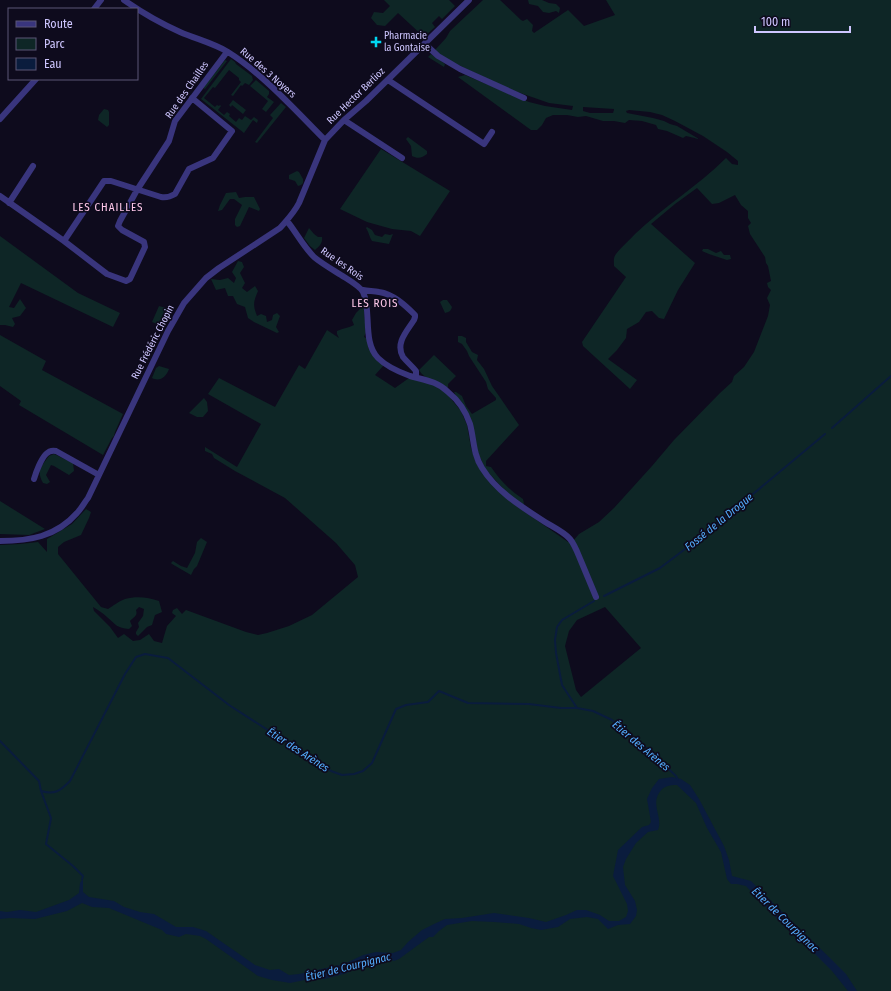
<svg xmlns="http://www.w3.org/2000/svg" width="891" height="991" viewBox="0 0 891 991" font-family="'Fira Sans Condensed',sans-serif">
  <style>
    .green { fill: #0e2626; fill-rule: evenodd }
    .water { fill: #0a1c3d }
    .lines { fill: none; stroke-linecap: round; stroke-linejoin: round }
    .stream { stroke: #0a1c3d; stroke-width: 2 }
    .minor { stroke: #39357d; stroke-width: 6 }
    .poi-dot { fill: #00d6f1; stroke: #0e0b1d; stroke-width: 1.5 }
    .labels { text-anchor: middle; dominant-baseline: central; stroke-width: 3.5; stroke-linejoin: round; paint-order: stroke }
    .poi-label { font-size: 10px; fill: #cec6ff; stroke: #0e0b1d; text-anchor: start }
    .street-label { font-size: 10px; fill: #cec6ff; stroke: #0e0b1d }
    .neighbourhood-label { font-size: 11px; letter-spacing: 1px; fill: #ffc8ea; stroke: #0e0b1d }
    .water-label { font-size: 11px; font-style: italic; fill: #54aeff; stroke: #0e0b1d }
  </style>
  <rect width="100%" height="100%" fill="#0e0b1d"/>
  <path class="green" d="M 384,0 L 449,0 L 455,6 L 442,19 L 439,16 L 432,23 L 435,27 L 424,37 L 398,13 L 385,26 L 377,25 L 371,18 L 374,12 L 383,13 L 390,6 Z
    M 483,0 L 500,0 L 521,20 L 523,21 L 527,19 L 533,25 L 532,31 L 534,33 L 568,10 L 584,26 L 615,15 L 606,0 L 891,0 L 891,991 L 0,991 L 0,545 L 20,544 L 38,542 L 47,552 L 47,539 L 72,524 L 86,509 L 91,512 L 89,518 L 81,535 L 64,542 L 58,547 L 58,554 L 101,607 L 108,609 C 113,606 119,601 125,599 C 136,596 148,597 159,601 L 162,612 L 155,615 L 152,625 L 147,627 L 138,636 L 136,634 L 136,632 L 139,627 L 138,623 L 143,616 L 144,609 L 139,607 L 136,610 C 138,616 134,617 130,621 L 132,626 L 129,629 C 117,628 116,625 107,617 C 103,613 98,610 93,607 L 94,611 L 110,627 L 118,638 L 124,634 L 133,641 L 140,640 L 149,634 L 154,641 L 162,643 L 167,626 L 176,616 L 172,613 L 173,610 L 177,608 L 182,614 L 186,610 L 246,632 L 258,635 L 267,633 L 289,626 L 312,615 L 358,577 L 355,565 L 336,543 L 285,498 L 235,471 L 214,458 L 212,454 L 205,451 L 205,447 L 237,467 L 261,424 L 208,394 L 219,378 L 275,407 L 299,365 L 305,369 L 327,330 L 339,338 L 337,334 L 337,331 C 343,328 349,328 354,325 L 352,320 L 356,313 L 360,309 L 360,300 L 363,301 L 366,332 L 364,337 L 368,339 L 368,348 L 371,349 C 373,358 377,361 384,365 L 375,375 L 395,388 L 409,378 L 432,383 L 447,394 L 461,411 L 467,425 L 471,448 L 477,465 L 515,505 L 568,542 L 573,541 L 579,534 L 599,522 L 614,508 L 652,466 L 674,440 L 720,393 L 732,382 L 734,376 L 744,367 L 754,352 L 768,316 L 770,305 L 767,298 L 771,290 L 768,287 L 767,283 L 771,281 L 768,266 L 766,263 L 765,257 L 750,234 L 748,226 L 751,223 L 748,218 L 748,211 L 741,205 L 735,195 L 719,203 L 712,204 L 697,188 L 675,204 L 651,224 L 695,263 L 678,290 L 664,319 L 659,318 L 652,311 L 646,312 L 639,322 L 627,329 L 626,338 L 617,350 L 608,359 L 637,380 L 630,389 L 583,346 L 582,342 L 626,277 L 614,266 C 614,262 613,258 616,254 C 621,247 629,241 635,234 C 663,207 698,186 726,158 L 732,164 L 738,165 L 738,161 L 727,152 L 703,136 L 675,121 L 662,115 L 650,112 L 629,110 L 626,111 L 627,113 L 653,118 L 664,121 L 670,124 L 677,126 L 699,139 L 686,136 L 683,138 L 667,131 L 658,129 L 656,125 L 642,121 L 629,120 L 625,123 L 614,121 L 603,121 L 586,116 L 578,117 L 567,115 L 553,115 L 546,118 L 542,125 L 537,130 L 531,130 L 458,77 L 465,75 L 529,102 L 545,106 L 572,110 L 573,106 L 549,103 L 509,89 L 446,59 L 435,50 L 446,38 L 450,31 ZM 583,107 L 614,109 L 614,110 L 613,113 L 590,113 L 583,111 ZM 605,607 L 641,648 L 581,697 L 576,690 L 565,646 L 569,631 L 577,620 Z
    M 528,0 L 542,0 L 549,3 L 556,4 L 560,8 L 559,13 L 556,11 L 549,13 L 543,12 L 538,6 L 529,4 Z
    M 431,54 L 445,64 L 444,67 L 428,57 Z
    M 231,59 L 235,62 L 236,64 L 252,76 L 253,80 L 249,85 L 245,83 L 242,86 L 241,85 L 233,96 L 231,95 L 241,82 L 239,80 L 239,78 L 229,70 L 215,88 L 213,87 L 204,98 L 215,107 L 217,105 L 219,106 L 220,105 L 221,106 L 218,110 L 224,115 L 227,112 L 230,114 L 229,116 L 236,122 L 239,118 L 242,120 L 245,116 L 251,120 L 254,117 L 258,120 L 257,123 L 253,120 L 244,133 L 201,99 Z
    M 225,60 L 227,61 L 205,89 L 203,88 Z
    M 256,80 L 269,91 L 269,94 L 267,97 L 274,102 L 266,112 L 262,109 L 268,101 L 250,86 Z
    M 233,100 L 246,110 L 243,114 L 232,105 L 231,107 L 229,105 Z
    M 281,103 L 286,107 L 257,143 L 255,142 L 273,118 L 270,115 Z
    M 104,109 L 108,110 L 109,112 L 109,125 L 107,127 L 98,120 L 99,115 Z
    M 408,137 L 427,151 L 427,154 C 422,158 418,159 412,156 L 411,146 L 406,139 Z
    M 381,149 L 450,191 L 420,236 L 411,231 L 392,229 L 367,222 L 340,209 Z
    M 297,171 L 299,172 L 303,179 L 303,183 L 301,185 L 298,186 L 295,181 L 289,179 L 289,175 Z
    M 236,192 L 239,198 L 245,197 L 254,197 L 260,209 L 259,211 L 249,207 L 240,226 L 237,227 L 235,225 L 235,219 L 242,205 L 234,199 L 230,199 L 222,210 L 218,211 L 220,205 L 226,193 Z
    M 367,227 L 372,230 L 375,235 L 382,237 L 385,234 L 390,235 L 393,234 L 389,244 L 372,241 C 369,237 369,232 366,228 Z
    M 309,228 L 314,234 L 318,237 L 322,237 C 323,243 319,247 315,250 L 310,246 L 304,238 Z
    M 0,236 L 78,293 L 120,313 L 113,327 L 21,283 L 9,307 L 14,308 L 20,299 L 26,308 L 20,316 L 12,318 L 15,324 L 13,327 L 5,325 L 0,325 Z
    M 703,249 L 708,249 L 716,253 L 721,251 L 724,255 L 730,255 L 731,259 L 727,260 L 709,254 L 702,251 Z
    M 238,261 L 242,262 L 244,267 L 240,273 L 245,283 L 242,288 L 247,292 L 255,286 L 258,291 C 253,303 253,305 257,316 L 261,314 L 266,316 L 267,322 L 272,320 L 273,315 L 277,313 L 280,316 L 276,327 L 279,332 L 277,333 L 254,322 L 248,318 L 245,307 L 237,304 L 233,296 L 228,296 L 225,288 L 216,290 L 211,279 L 220,280 L 228,278 L 234,283 L 236,278 L 232,272 Z
    M 443,300 L 447,300 L 452,307 C 451,311 449,312 445,313 L 440,302 Z
    M 159,306 L 166,308 L 172,309 L 173,312 L 165,327 L 162,326 L 152,322 Z
    M 0,335 L 46,361 L 42,370 L 123,414 L 115,432 L 114,436 L 112,438 L 103,455 L 19,405 L 21,401 L 0,386 Z
    M 458,336 L 462,336 L 466,338 L 466,342 L 472,352 L 478,355 L 477,360 L 484,369 L 492,386 L 499,396 L 519,425 L 486,461 L 486,466 L 491,467 C 501,481 509,490 523,499 L 524,504 L 520,504 L 510,496 L 485,469 L 478,453 L 474,434 L 454,392 L 456,392 L 462,396 L 466,406 L 472,414 L 496,400 L 496,398 L 488,389 L 486,382 L 469,356 L 467,351 L 462,344 L 458,342 Z
    M 434,355 L 456,376 L 448,384 L 448,387 L 446,387 C 438,383 424,379 419,370 Z
    M 159,366 L 169,369 C 166,377 160,382 152,378 L 156,368 Z
    M 204,398 L 207,402 L 208,411 L 203,417 L 197,417 L 189,413 Z
    M 54,454 L 73,463 L 74,471 L 69,475 L 54,466 L 51,465 L 46,475 L 50,482 L 47,484 L 43,483 C 36,470 41,467 49,456 Z
    M 0,501 L 45,529 L 29,535 L 0,534 Z
    M 201,538 L 207,542 L 197,566 L 194,569 L 191,575 L 172,564 L 171,563 L 173,561 L 181,566 L 187,568 L 195,553 L 197,542 Z"/>
  <path class="water" d="M 672,777 L 681,779 L 690,785 L 699,799 L 724,846 L 729,860 L 732,876 L 751,881 L 766,896 L 829,957 L 846,974 L 857,991 L 848,991 L 832,971 L 805,944 L 784,926 L 746,886 L 737,884 L 731,884 L 727,879 L 721,852 L 707,828 L 696,803 L 677,785 C 669,785 663,786 659,793 C 651,806 663,817 658,830 L 648,832 L 636,843 L 626,859 L 623,867 L 625,885 L 635,901 L 637,910 L 636,916 L 630,924 L 618,925 L 608,929 L 598,919 L 587,917 L 570,919 L 558,927 L 541,930 L 531,928 L 519,924 L 494,922 L 472,921 L 447,925 L 439,931 L 433,937 L 429,937 L 399,959 L 394,961 L 387,958 L 360,966 L 347,973 L 325,979 L 305,980 L 290,983 L 272,980 L 258,976 L 206,939 L 200,936 L 186,934 L 179,937 L 175,936 L 166,934 L 162,930 L 109,908 L 92,907 L 82,903 L 67,911 L 35,919 L 10,918 L 0,919 L 0,911 L 7,912 L 20,910 L 36,912 L 69,900 L 79,893 L 80,883 L 83,878 L 83,892 L 89,897 L 114,901 L 124,907 L 140,912 L 154,914 L 176,927 L 193,927 L 206,931 L 255,965 L 270,970 L 279,969 L 289,975 L 299,974 L 344,964 L 363,955 L 376,952 L 393,953 L 401,950 L 408,942 L 422,930 L 434,924 L 445,919 L 462,918 L 494,913 L 529,918 L 546,922 L 566,915 L 577,910 L 586,910 L 600,915 L 609,921 L 619,921 L 626,917 L 628,911 L 627,904 L 613,876 L 618,850 L 642,827 L 649,825 L 651,822 L 647,799 L 652,788 L 659,779 Z"/>
  <g class="lines">
    <path class="stream" d="M 832,428 L 891,376
      M 604,596 L 660,568 L 705,534 L 825,434
      M 577,708 L 562,685 L 556,653 L 555,640 L 557,627 L 562,620 L 594,601
      M 0,741 L 39,781 L 41,791 L 51,818 L 46,844 L 73,866 L 83,876 L 82,879
      M 41,791 C 55,795 60,791 70,781 L 125,674 L 136,657 L 145,654 L 168,658 L 229,705 L 331,771 L 342,775 L 354,774 L 363,771 L 372,763 L 396,709 L 406,705 L 428,702 L 439,691 L 468,703 L 529,704 L 561,708 L 577,708 L 593,711 L 612,720 L 643,745 L 676,776 L 678,780"/>
    <path class="minor" d="M 124,0 C 141,12 160,23 180,32 C 196,39 213,43 228,52 C 263,74 296,111 325,140
      M 94,9 L 101,0
      M 425,44 L 438,56 L 460,69 L 524,98
      M 388,80 L 484,144 L 492,132
      M 0,119 L 36,79
      M 344,120 L 402,158
      M 0,196 L 64,241 L 104,181 L 111,181 L 161,197 C 167,198 170,197 175,194 L 189,169 L 213,158 L 232,131 L 192,98
      M 9,203 L 33,166
      M 287,221 C 296,232 303,246 314,257 C 321,263 333,270 341,275 C 347,279 360,286 363,292 C 372,310 362,342 378,358 C 387,367 399,372 410,376 C 424,380 437,381 448,392 C 458,400 466,412 470,424 C 474,439 473,454 482,468 C 497,492 522,507 545,522 C 553,527 564,532 570,539 C 575,545 578,554 581,561 C 586,573 591,585 596,597
      M 64,241 L 107,274 L 126,281 L 130,279 L 145,247 L 144,242 L 122,230 L 118,226 L 120,221 L 137,190 L 169,141 L 175,121 L 227,52
      M 363,290 C 368,291 374,291 379,292 C 393,294 405,305 415,315 L 415,317 L 414,320 C 407,331 395,343 403,357 C 407,362 412,366 416,371 L 416,377
      M 34,479 C 36,472 41,459 46,454 C 49,451 52,450 56,451 L 99,475
      M 0,541 C 29,541 56,537 77,513 C 81,509 84,503 88,498 L 168,331 L 184,303 L 206,278 L 219,268 L 280,228 C 287,220 294,213 299,203 L 325,140 L 344,120 L 366,101 L 469,0"/>
  </g>
  <path class="poi-dot" d="M374 36h4v4h4v4h-4v4h-4v-4h-4v-4h4z"/>
  <g class="labels">
    <g class="poi-label">
      <text x="384" y="36">Pharmacie<tspan x="384" dy="12">la Gontaise</tspan></text>
    </g>
    <g class="street-label">
      <text transform="translate(268 73) rotate(41)">Rue des 3 Noyers</text>
      <text transform="translate(187 90) rotate(-55)">Rue des Chailles</text>
      <text transform="translate(356 96) rotate(-44)">Rue Hector Berlioz</text>
      <text transform="translate(342 264) rotate(35)">Rue les Rois</text>
      <text transform="translate(153 342) rotate(-63)">Rue Frédéric Chopin</text>
    </g>
    <g class="neighbourhood-label">
      <text x="108" y="207">LES CHAILLES</text>
      <text x="375" y="303">LES ROIS</text>
    </g>
    <g class="water-label">
      <text transform="translate(719 522) rotate(-39)">Fossé de la Drogue</text>
      <text transform="translate(641 746) rotate(40)">Étier des Arènes</text>
      <text transform="translate(298 750) rotate(33)">Étier des Arènes</text>
      <text transform="translate(785 920) rotate(44)">Étier de Courpignac</text>
      <text transform="translate(348 967) rotate(-14)">Étier de Courpignac</text>
    </g>
  </g>
  <rect x="8" y="8" width="130" height="72" fill="#0e0b1d" stroke="#5b5677"/>
  <rect x="16" y="21" width="20" height="6" fill="#39357d" stroke="#5b5677"/>
  <text x="44" y="28" font-size="12" fill="#cec6ff">Route</text>
  <rect x="16" y="38" width="20" height="12" fill="#0e2626" stroke="#5b5677"/>
  <text x="44" y="48" font-size="12" fill="#cec6ff">Parc</text>
  <rect x="16" y="58" width="20" height="12" fill="#0a1c3d" stroke="#5b5677"/>
  <text x="44" y="68" font-size="12" fill="#cec6ff">Eau</text>
  <path d="M755 26v6h95v-6" fill="none" stroke="#cec6ff" stroke-width="2"/>
  <text x="761" y="26" font-size="12" fill="#cec6ff" stroke="#0e0b1d" stroke-width="3" paint-order="stroke">100 m</text>
</svg>
